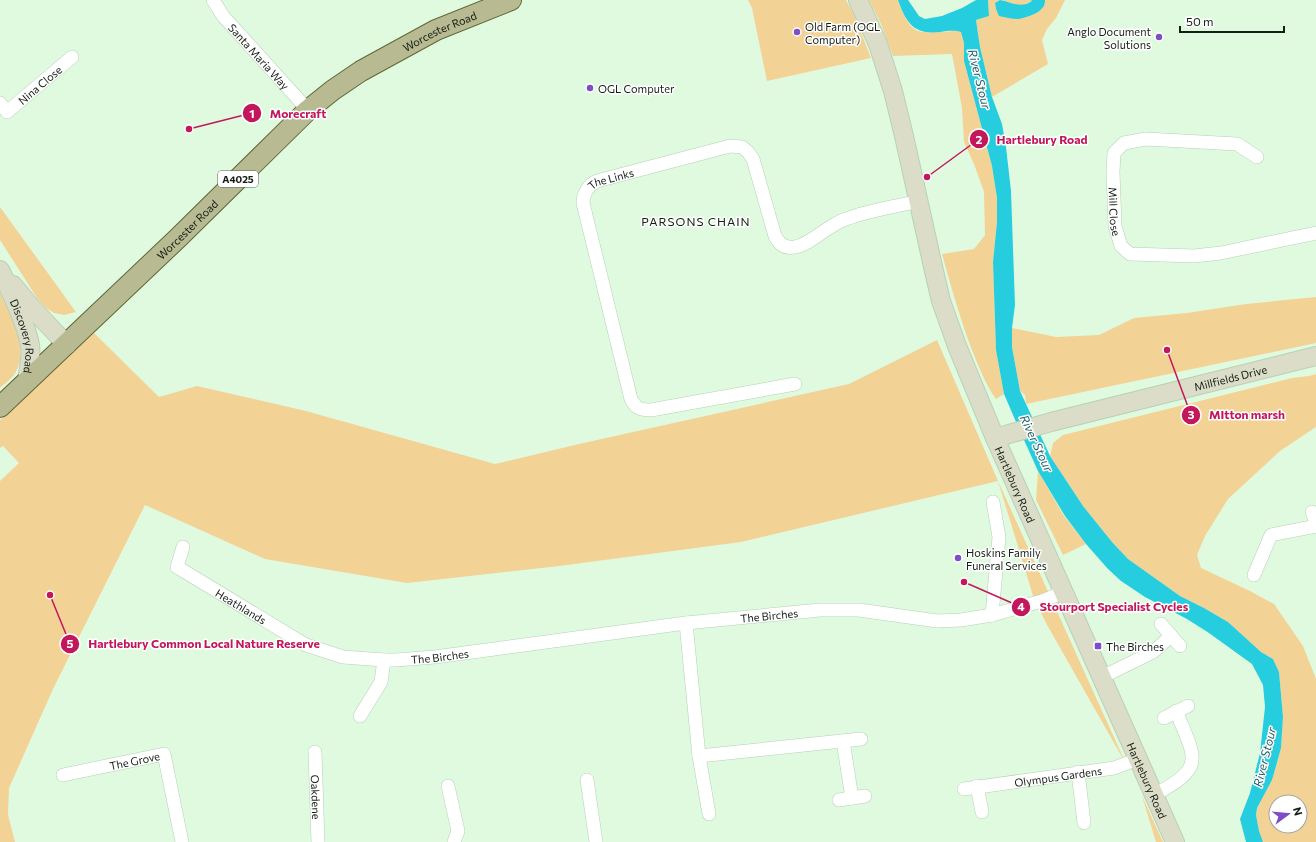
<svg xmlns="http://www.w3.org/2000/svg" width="1316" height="842" viewBox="0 0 1316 842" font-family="Commissioner,sans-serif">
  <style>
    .green { fill: #f3d296; fill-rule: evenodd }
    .water { fill: #25cddf }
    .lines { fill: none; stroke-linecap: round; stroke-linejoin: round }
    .street-casing { stroke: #b7d0b6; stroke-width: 14 }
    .secondary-casing { stroke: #b7d0b6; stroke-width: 20 }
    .primary-casing { stroke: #606637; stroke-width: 22 }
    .street { stroke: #fff; stroke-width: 13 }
    .secondary { stroke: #dbddc9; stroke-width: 18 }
    .primary { stroke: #b8bb92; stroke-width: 20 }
    .poi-dot { fill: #804dc5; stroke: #fff; stroke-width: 1.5 }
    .labels { text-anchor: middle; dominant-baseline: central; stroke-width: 3; stroke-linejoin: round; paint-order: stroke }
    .shield { fill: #fff; stroke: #5b625a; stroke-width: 1 }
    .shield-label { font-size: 10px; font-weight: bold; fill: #151e14 }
    .poi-label { font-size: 11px; fill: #151e14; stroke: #fff; text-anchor: start }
    .street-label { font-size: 11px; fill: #151e14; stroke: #fff }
    .water-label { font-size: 12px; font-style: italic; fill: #246169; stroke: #fff }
    .neighbourhood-label { font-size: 12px; letter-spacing: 1px; fill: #151e14; stroke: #fff }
    .leader { fill: none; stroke: #c2185b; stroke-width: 1.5 }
    .callout-dot { fill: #c2185b; stroke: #fff; stroke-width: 1.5 }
    .mark-label { font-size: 12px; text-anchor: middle; font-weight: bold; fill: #fff }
    .callout-label { font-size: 12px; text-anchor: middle; font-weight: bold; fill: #c2185b; stroke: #fff; stroke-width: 3; stroke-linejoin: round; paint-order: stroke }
  </style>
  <rect width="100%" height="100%" fill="#e0fadf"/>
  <path class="green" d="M 748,0 L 846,0 L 854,15 L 871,58 L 767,81 L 752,8 Z
    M 869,0 L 898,0 C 901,10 908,27 918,31 C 923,33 934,32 940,32 C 948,32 954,30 961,31 L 964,43 L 964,61 L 992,166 L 997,198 L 997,222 L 993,262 L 996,350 L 1004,394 L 996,399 C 987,387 982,374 976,360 C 962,326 952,290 942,254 L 974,249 L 985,235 L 984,192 L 974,164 L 964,142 L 962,108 L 952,54 L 893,56 L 881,24 Z
    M 988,0 L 1000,0 L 995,3 L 996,9 L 1045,4 L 1045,0 L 1065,0 L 1056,18 L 1047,29 L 1042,40 L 1048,64 L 992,97 L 980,47 L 976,20 L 989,16 Z
    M 1002,0 L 1031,0 L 1032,1 L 1021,6 Z
    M 0,207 L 76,312 L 64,315 L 54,313 L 46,308 L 37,298 L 0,240 Z
    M 0,293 C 11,318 31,349 14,375 C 10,380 4,384 0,388 Z
    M 1316,297 L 1316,343 L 1026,404 L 1025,395 L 1020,391 L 1012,347 L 1012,328 L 1056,337 L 1099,335 L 1134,318 L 1187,313 L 1246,304 Z
    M 94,333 L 159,397 L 197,386 L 306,411 L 495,464 L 579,444 L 849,384 L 937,340 L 998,481 L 1126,764 L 1046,623 L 1034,599 L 998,481 L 741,542 L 559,566 L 407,583 L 265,559 L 145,505 L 53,689 L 9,788 L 8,815 L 15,842 L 0,842 L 0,481 L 19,463 L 3,446 L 0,448 L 0,420 Z
    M 1316,374 L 1316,427 L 1280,451 L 1228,499 L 1205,536 L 1197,555 L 1201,568 L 1250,591 L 1274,604 L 1303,646 L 1316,679 L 1316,842 L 1263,842 L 1259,831 L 1256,815 L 1257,808 L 1272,780 L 1276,766 L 1281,748 L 1283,717 L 1279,672 L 1273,659 L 1261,652 L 1228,622 L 1204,608 L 1180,596 L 1128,559 L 1112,542 L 1083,506 L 1050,456 L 1053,443 L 1063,435 L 1292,378 L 1309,376 ZM 1276,802 L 1300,802 L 1300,826 L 1276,826 Z
    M 1038,471 L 1064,516 L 1086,544 L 1063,555 L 1036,500 Z
    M 1142,796 L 1163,842 L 1156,842 Z"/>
  <path class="water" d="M 898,0 L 908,0 L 919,16 L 925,19 L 942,16 L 962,8 L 976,0 L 988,0 L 989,16 L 976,20 L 980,47 L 992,97 L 1002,124 L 1006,147 L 1011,191 L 1015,305 L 1012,328 L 1012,347 L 1020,391 L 1050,456 L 1083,506 L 1112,542 L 1128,559 L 1180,596 L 1204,608 L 1228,622 L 1261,652 L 1273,659 L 1279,672 L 1283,717 L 1281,748 L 1276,766 L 1272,780 L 1257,808 L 1256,815 L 1259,831 L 1263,842 L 1246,842 L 1240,819 L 1250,793 L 1260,753 L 1265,707 L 1263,685 L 1252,664 L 1209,633 L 1187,619 L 1145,597 L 1121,581 L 1108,569 L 1086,544 L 1065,516 L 1038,471 L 1020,431 L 1004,394 L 996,350 L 993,262 L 997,222 L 997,198 L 992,166 L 964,61 L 964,43 L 961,32 C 954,30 948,31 940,32 C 914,35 906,23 898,0 Z
    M 1000,0 C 1012,2 1020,9 1032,1 L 1031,0 L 1045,0 C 1046,12 1028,17 1018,19 C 1012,19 1005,17 999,16 L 996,9 L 995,3 Z"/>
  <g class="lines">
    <defs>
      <g id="street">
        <path id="s1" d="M 213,0 L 223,16 L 308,110"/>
        <path id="s2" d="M 0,103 L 7,112 L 72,57"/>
        <path id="s3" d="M 1257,157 L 1237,144 L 1146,139 L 1124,143 L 1114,153 L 1113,172 L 1115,226 L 1121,246 L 1130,254 L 1194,256 L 1221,253 L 1316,233"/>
        <path id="s4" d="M 795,384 L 651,410 C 641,410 636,409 631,399 L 583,203 C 583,194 588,185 597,181 L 730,146 L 742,147 L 748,152 L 753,159 L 775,236 C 779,244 785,249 795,247 C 812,244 827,225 846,219 C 869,210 895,207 918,201"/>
        <path d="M 1312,512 L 1316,522"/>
        <path id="s5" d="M 183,547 L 177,567 L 306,645 L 343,657 L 384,660 L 381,682 L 360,716"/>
        <path d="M 1254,575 L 1271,535 L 1316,526"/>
        <path d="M 992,615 L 999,537 L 993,502"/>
        <path d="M 686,623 L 699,756 L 709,814"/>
        <path d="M 1161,624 L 1180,646"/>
        <path id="s6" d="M 384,660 L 396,660 L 435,657 L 686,623 L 820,610 L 859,610 L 937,621 L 961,620 L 992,615 L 1042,601 L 1064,592"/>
        <path d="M 1102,677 L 1153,652 L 1171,636"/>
        <path d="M 1164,718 L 1188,706"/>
        <path d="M 843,741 L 852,798"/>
        <path id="s7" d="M 315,752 L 318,842"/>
        <path d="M 699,756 L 861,739"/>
        <path d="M 1078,772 L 1084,823"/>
        <path id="s8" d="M 63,775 L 164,754 L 182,842"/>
        <path d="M 587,780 L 596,842"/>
        <path d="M 448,786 L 458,831 L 454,842"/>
        <path d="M 977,786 L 982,812"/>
        <path id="s9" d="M 964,789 L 1114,768 L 1138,759"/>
        <path d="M 1154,795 C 1206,767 1196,760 1176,711"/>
        <path d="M 839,800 L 865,796"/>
      </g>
      <g id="secondary">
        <path id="s10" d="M 858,0 L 878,44 L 893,91 L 904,136 L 934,271 L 941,301 L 957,346 L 995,438 L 1175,842"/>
        <path id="s11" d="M 0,270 C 10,290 26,323 30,345 C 32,357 28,370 27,382"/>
        <path d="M 13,285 L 32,308 L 67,345"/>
        <path id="s12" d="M 995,438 L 1051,422 L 1316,356"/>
      </g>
      <g id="primary">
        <path id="s13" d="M 0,407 L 178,238 L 308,110 L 333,90 L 361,71 L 436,30 L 511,0"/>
      </g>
    </defs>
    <use href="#street" class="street-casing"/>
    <use href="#secondary" class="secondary-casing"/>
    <use href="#primary" class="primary-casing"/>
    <use href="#street" class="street"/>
    <use href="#secondary" class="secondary"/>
    <use href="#primary" class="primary"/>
  </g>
  <g class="poi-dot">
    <circle cx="797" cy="32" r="4"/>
    <circle cx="1159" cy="37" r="4"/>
    <circle cx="590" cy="88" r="4"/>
    <circle cx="958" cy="558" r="4"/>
    <rect x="1094" y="642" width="8" height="8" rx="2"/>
  </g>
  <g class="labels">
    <rect class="shield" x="218" y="171" width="40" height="16" rx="3"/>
    <g class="shield-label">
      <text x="238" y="179">A4025</text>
    </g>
    <g class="poi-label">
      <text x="805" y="26">Old Farm (OGL<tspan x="805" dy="13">Computer)</tspan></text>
      <text x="1151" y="31" text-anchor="end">Anglo Document<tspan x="1151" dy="13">Solutions</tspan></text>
      <text x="598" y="88">OGL Computer</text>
      <text x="966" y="552">Hoskins Family<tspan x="966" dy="13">Funeral Services</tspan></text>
      <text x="1106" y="646">The Birches</text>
    </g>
    <g class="street-label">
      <text stroke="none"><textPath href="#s13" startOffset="582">Worcester Road</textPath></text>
      <text stroke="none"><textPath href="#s1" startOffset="73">Santa Maria Way</textPath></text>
      <text stroke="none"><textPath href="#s2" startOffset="54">Nina Close</textPath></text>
      <text stroke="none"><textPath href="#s4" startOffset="414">The Links</textPath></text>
      <text stroke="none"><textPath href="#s3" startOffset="210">Mill Close</textPath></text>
      <text stroke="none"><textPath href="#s13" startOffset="258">Worcester Road</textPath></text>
      <text stroke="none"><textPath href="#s11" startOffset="71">Discovery Road</textPath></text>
      <text stroke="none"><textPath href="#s12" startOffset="243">Millfields Drive</textPath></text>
      <text stroke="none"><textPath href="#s10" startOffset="511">Hartlebury Road</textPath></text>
      <text stroke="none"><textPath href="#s5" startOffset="96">Heathlands</textPath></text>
      <text stroke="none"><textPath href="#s6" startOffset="388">The Birches</textPath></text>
      <text stroke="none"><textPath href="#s6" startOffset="56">The Birches</textPath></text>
      <text stroke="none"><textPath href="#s8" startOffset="73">The Grove</textPath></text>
      <text stroke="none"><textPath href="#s9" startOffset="95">Olympus Gardens</textPath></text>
      <text stroke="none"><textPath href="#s10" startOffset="835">Hartlebury Road</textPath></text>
      <text stroke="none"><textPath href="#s7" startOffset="45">Oakdene</textPath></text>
    </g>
    <g class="water-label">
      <text transform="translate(980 79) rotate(76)">River Stour</text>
      <text transform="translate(1037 443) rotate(65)">River Stour</text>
      <text transform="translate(1264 757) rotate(-76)">River Stour</text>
    </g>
    <g class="neighbourhood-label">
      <text x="696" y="221">PARSONS CHAIN</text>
    </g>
  </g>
  <path class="leader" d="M189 129L252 113M927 177L979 139M1167 350L1191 415M964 582L1021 607M50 595L70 644"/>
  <g class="callout-dot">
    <circle cx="189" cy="129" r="4"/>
    <circle cx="927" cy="177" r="4"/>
    <circle cx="1167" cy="350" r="4"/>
    <circle cx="964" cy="582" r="4"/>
    <circle cx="50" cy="595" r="4"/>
    <circle cx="252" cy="113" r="10"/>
    <circle cx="979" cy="139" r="10"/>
    <circle cx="1191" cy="415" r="10"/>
    <circle cx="1021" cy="607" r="10"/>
    <circle cx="70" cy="644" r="10"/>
  </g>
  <g class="mark-label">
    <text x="252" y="118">1</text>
    <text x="979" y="144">2</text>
    <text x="1191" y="419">3</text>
    <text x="1021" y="611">4</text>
    <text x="70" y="648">5</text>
  </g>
  <g class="callout-label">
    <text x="298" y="118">Morecraft</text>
    <text x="1042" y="144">Hartlebury Road</text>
    <text x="1247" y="419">MItton marsh</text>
    <text x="1114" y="611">Stourport Specialist Cycles</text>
    <text x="204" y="648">Hartlebury Common Local Nature Reserve</text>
  </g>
  <g transform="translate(1288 814) rotate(74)"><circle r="19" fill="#ffffff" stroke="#a1a5a1"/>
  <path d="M0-3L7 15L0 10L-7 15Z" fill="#804dc5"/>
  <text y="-6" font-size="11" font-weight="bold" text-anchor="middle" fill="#151e14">N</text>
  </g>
  <path d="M1180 26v6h104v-6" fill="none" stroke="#151e14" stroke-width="2"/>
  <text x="1186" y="26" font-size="12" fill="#151e14" stroke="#ffffff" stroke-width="3" paint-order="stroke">50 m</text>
</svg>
